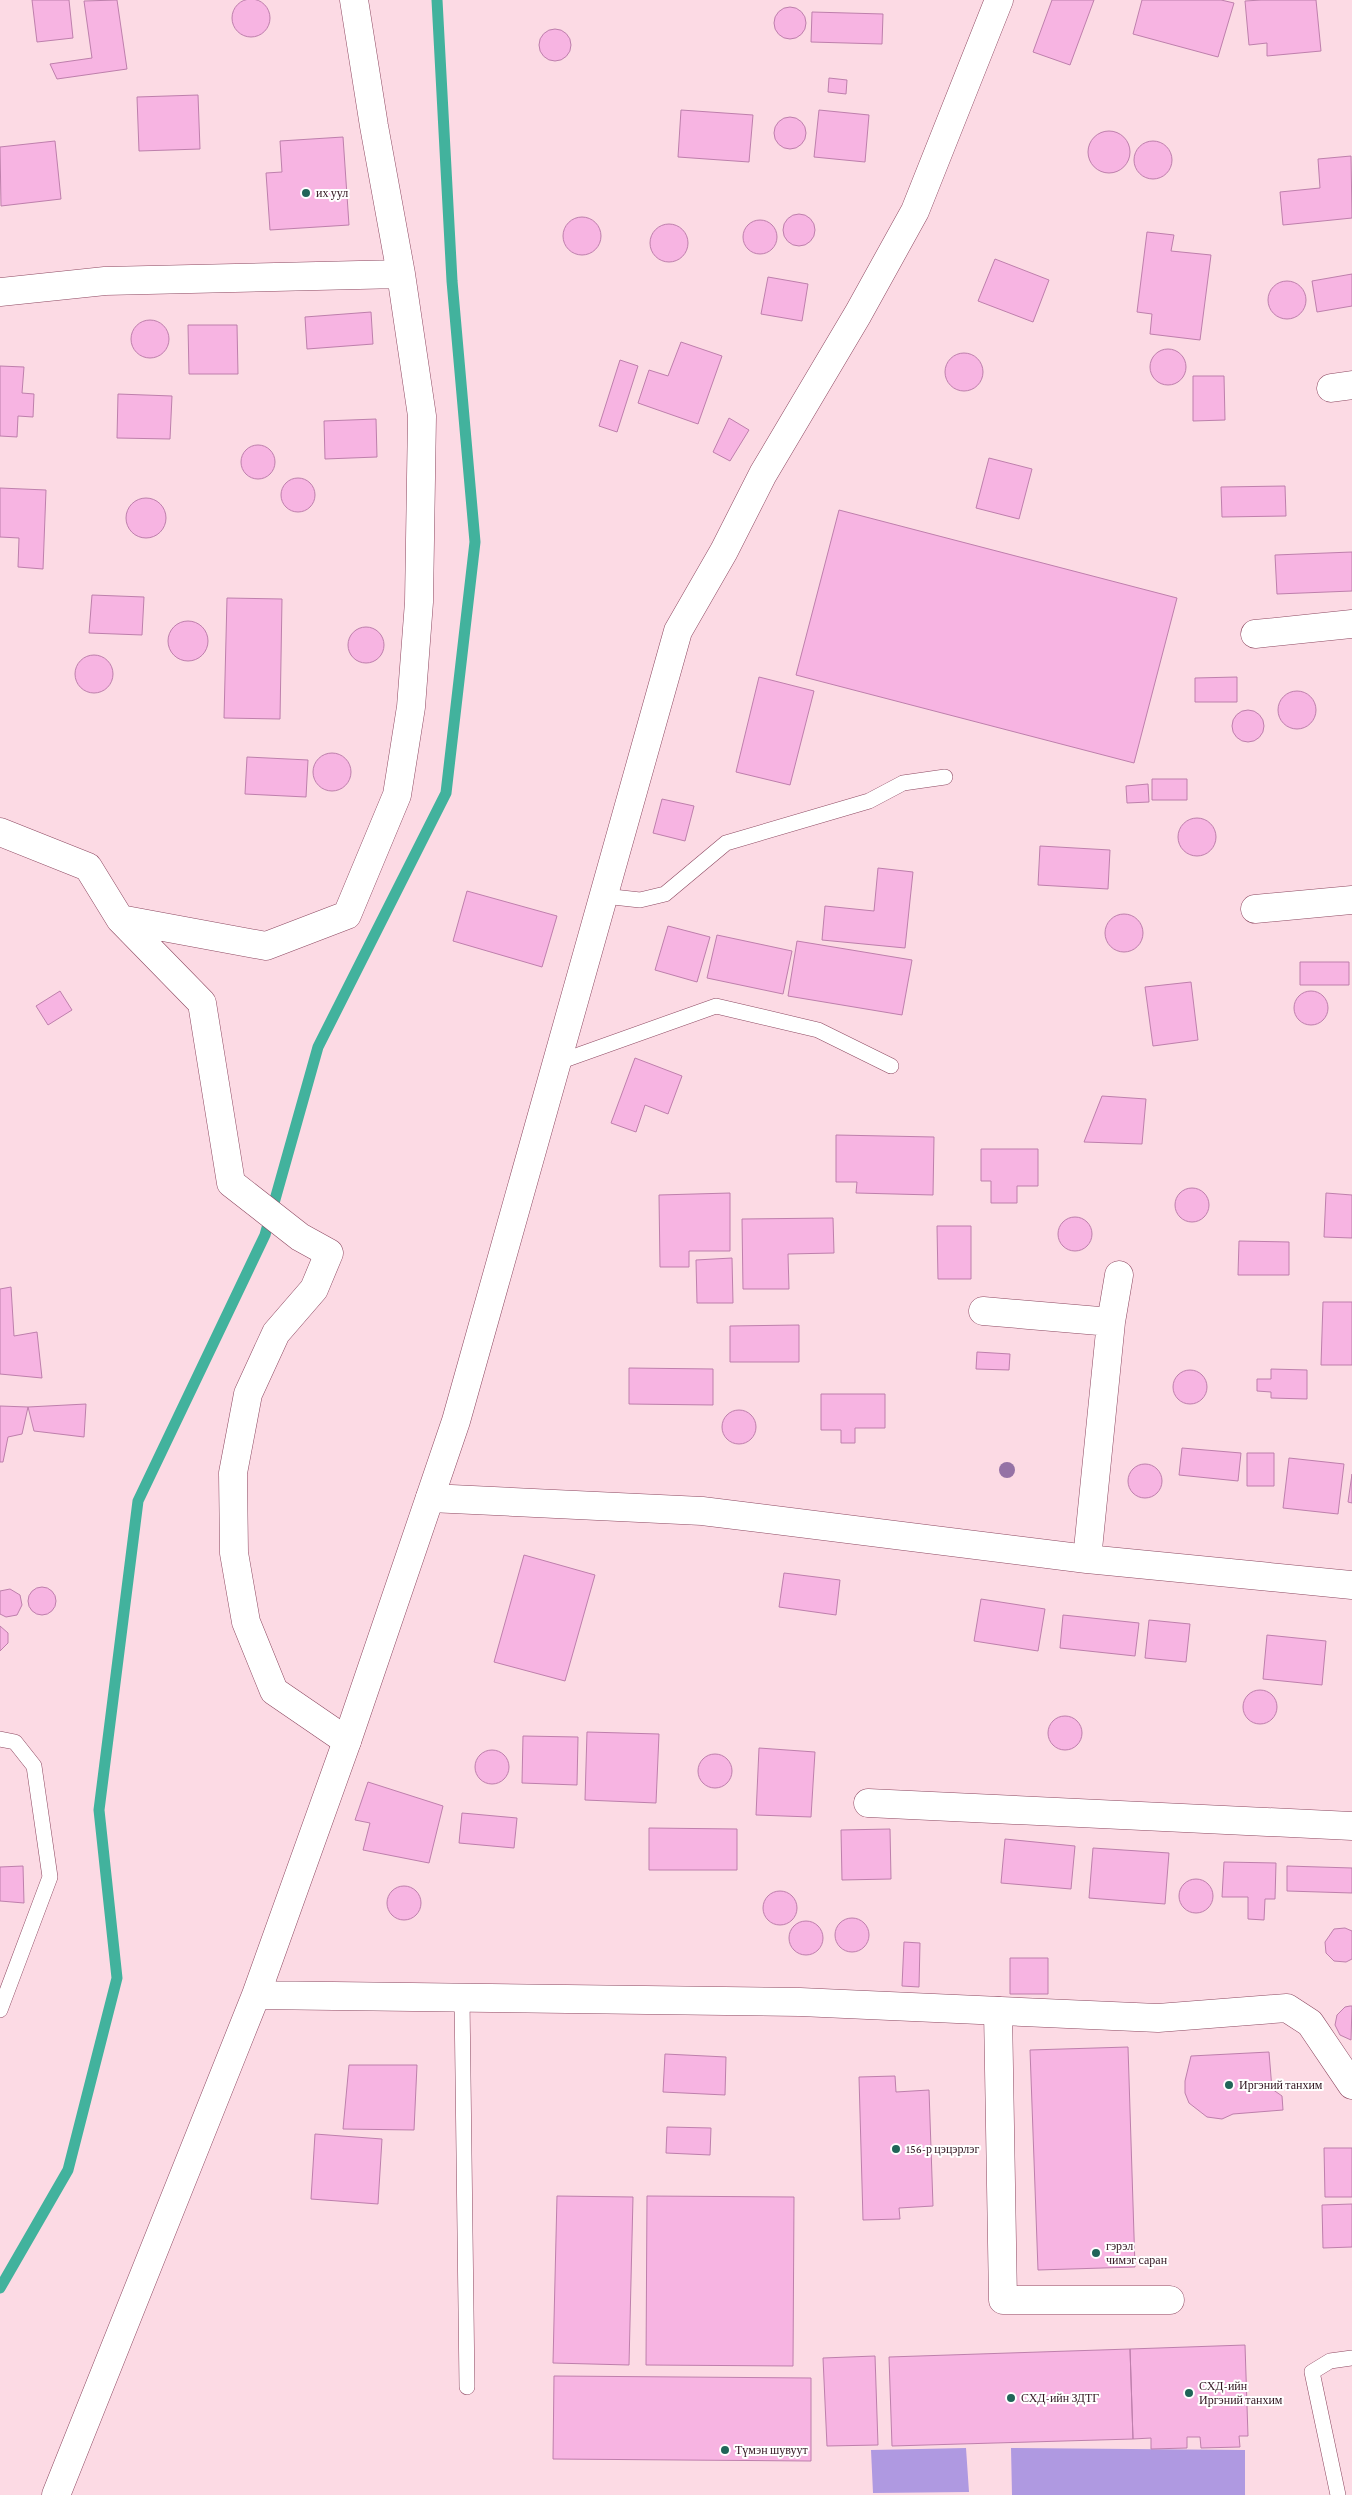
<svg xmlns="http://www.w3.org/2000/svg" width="1352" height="2495" viewBox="0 0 1352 2495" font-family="'Crimson Pro',serif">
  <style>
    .forest { fill: #af99e1 }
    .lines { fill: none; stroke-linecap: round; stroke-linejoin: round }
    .stream { stroke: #42b29d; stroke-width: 11 }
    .building { fill: #f7b4e2; stroke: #be7fac }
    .service-casing { stroke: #8d4861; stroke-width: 16 }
    .minor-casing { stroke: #8d4861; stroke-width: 29 }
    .tertiary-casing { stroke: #8d4861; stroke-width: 29 }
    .service { stroke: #fff; stroke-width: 15 }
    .minor { stroke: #fff; stroke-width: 28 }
    .tertiary { stroke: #fff; stroke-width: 28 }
    .tree { fill: #9572a5 }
    .poi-dot { fill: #206558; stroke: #fff; stroke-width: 2 }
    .labels { text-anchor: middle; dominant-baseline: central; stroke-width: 4; stroke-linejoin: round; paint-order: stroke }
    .poi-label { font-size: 12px; fill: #321520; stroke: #fff; text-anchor: start }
  </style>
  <rect width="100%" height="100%" fill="#fcdae4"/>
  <path class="forest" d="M 966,2448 L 969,2492 L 873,2493 L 871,2450 Z
    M 1011,2448 L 1245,2450 L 1245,2495 L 1012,2495 Z"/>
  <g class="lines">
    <path class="stream" d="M 0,2288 L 68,2170 L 117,1978 L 99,1810 L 138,1501 L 265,1235 L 318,1047 L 446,793 L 475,542 L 452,281 L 437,0"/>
  </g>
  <path class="building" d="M232 18a19 19 0 1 1 38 0a19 19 0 1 1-38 0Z
    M 32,0 L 69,0 L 73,38 L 37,42 Z
    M 117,0 L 127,69 L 57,79 L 50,64 L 92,58 L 84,1 Z
    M 1052,0 L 1094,0 L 1070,65 L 1033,52 Z
    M 1142,0 L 1221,0 L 1234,3 L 1218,57 L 1133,34 Z
    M 1261,0 L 1316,0 L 1321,51 L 1267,56 L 1267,43 L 1249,45 L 1245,1 Z
    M774 23a16 16 0 1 1 32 0a16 16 0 1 1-32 0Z
    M 812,12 L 883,14 L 882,44 L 811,42 Z
    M539 45a16 16 0 1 1 32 0a16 16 0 1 1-32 0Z
    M 829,78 L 847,80 L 846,94 L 828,92 Z
    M 198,95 L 200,149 L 139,151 L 137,97 Z
    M 681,110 L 753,115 L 749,162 L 678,157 Z
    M 819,110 L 869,115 L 865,162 L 814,157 Z
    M774 133a16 16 0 1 1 32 0a16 16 0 1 1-32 0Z
    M1088 152a21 21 0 1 1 42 0a21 21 0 1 1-42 0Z
    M 343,137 L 349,225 L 270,230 L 266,173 L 282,172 L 280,141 Z
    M1134 160a19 19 0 1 1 38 0a19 19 0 1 1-38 0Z
    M 55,141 L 61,199 L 1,206 L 0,147 Z
    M 1351,156 L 1352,218 L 1283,225 L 1280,192 L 1320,188 L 1318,159 Z
    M783 230a16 16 0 1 1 32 0a16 16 0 1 1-32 0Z
    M563 236a19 19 0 1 1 38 0a19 19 0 1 1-38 0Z
    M743 237a17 17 0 1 1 34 0a17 17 0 1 1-34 0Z
    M650 243a19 19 0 1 1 38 0a19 19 0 1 1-38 0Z
    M 1147,232 L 1174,235 L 1171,251 L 1211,255 L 1200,340 L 1150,334 L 1152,314 L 1137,312 Z
    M 995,259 L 1049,280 L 1033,322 L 978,301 Z
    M 1352,274 L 1352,306 L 1317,312 L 1312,281 Z
    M 768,277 L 808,284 L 802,321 L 761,314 Z
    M1268 300a19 19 0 1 1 38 0a19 19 0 1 1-38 0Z
    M 371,312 L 373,344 L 307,349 L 305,317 Z
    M131 339a19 19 0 1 1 38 0a19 19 0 1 1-38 0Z
    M 188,325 L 237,325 L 238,374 L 189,374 Z
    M 681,342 L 722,356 L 698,424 L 638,403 L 649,370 L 668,376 Z
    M1150 367a18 18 0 1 1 36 0a18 18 0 1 1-36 0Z
    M945 372a19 19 0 1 1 38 0a19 19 0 1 1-38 0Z
    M 620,360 L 638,366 L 617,432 L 599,426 Z
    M 0,366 L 24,367 L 22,393 L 34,394 L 33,417 L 18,416 L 17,437 L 0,436 Z
    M 1193,376 L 1224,376 L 1225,420 L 1193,421 Z
    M 118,394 L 172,396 L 170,439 L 117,438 Z
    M 729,418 L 749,430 L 730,461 L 713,452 Z
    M 376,419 L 377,457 L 325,459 L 324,421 Z
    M241 462a17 17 0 1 1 34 0a17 17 0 1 1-34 0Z
    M 989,458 L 1032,469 L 1019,519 L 976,508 Z
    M281 495a17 17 0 1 1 34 0a17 17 0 1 1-34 0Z
    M 1285,486 L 1286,516 L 1222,517 L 1221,487 Z
    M 0,488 L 46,490 L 43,569 L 18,567 L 19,538 L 0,537 Z
    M126 518a20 20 0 1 1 40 0a20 20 0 1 1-40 0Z
    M 839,510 L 1177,598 L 1134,763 L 796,675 Z
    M 1352,552 L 1352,591 L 1277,594 L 1275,555 Z
    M 92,595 L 144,597 L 142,635 L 89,633 Z
    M 227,598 L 282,599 L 280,719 L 224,718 Z
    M168 641a20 20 0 1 1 40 0a20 20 0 1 1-40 0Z
    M348 645a18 18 0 1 1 36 0a18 18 0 1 1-36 0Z
    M75 674a19 19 0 1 1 38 0a19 19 0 1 1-38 0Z
    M 759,677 L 814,691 L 790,785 L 736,772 Z
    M 1237,677 L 1237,702 L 1195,702 L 1195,678 Z
    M1278 710a19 19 0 1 1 38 0a19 19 0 1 1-38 0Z
    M1232 726a16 16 0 1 1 32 0a16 16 0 1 1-32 0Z
    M313 772a19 19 0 1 1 38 0a19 19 0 1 1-38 0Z
    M 247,757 L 308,760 L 306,797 L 245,794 Z
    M 1152,779 L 1187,779 L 1187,800 L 1152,800 Z
    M 1148,784 L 1149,802 L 1127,803 L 1126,786 Z
    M 662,799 L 694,806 L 685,841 L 653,833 Z
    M1178 837a19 19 0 1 1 38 0a19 19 0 1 1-38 0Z
    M 1040,846 L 1110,850 L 1108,889 L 1038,885 Z
    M 878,868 L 913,872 L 905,948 L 822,940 L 825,906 L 874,911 Z
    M 467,891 L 557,916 L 542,967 L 453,941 Z
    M1105 933a19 19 0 1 1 38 0a19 19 0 1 1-38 0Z
    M 668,926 L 710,937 L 697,982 L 655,970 Z
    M 717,935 L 792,951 L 783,994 L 707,978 Z
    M 797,941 L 912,960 L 902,1015 L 788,996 Z
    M 1300,962 L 1349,962 L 1349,985 L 1300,985 Z
    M 1191,982 L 1198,1040 L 1153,1046 L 1145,987 Z
    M1294 1008a17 17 0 1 1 34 0a17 17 0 1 1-34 0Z
    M 60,991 L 72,1010 L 48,1025 L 36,1006 Z
    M 635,1058 L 682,1076 L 668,1114 L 645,1105 L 636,1132 L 611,1123 Z
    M 1102,1096 L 1146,1099 L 1142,1144 L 1084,1142 Z
    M 836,1135 L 934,1137 L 933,1195 L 856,1193 L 857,1182 L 836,1182 Z
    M 981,1149 L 1038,1149 L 1038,1186 L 1017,1186 L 1017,1203 L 991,1203 L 991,1181 L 981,1181 Z
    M1175 1205a17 17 0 1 1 34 0a17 17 0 1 1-34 0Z
    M 730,1193 L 730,1251 L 689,1251 L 689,1267 L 660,1267 L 659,1195 Z
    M 1326,1193 L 1352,1195 L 1352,1238 L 1324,1237 Z
    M1058 1234a17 17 0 1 1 34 0a17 17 0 1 1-34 0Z
    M 833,1218 L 834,1253 L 788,1254 L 789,1289 L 743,1289 L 742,1219 Z
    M 937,1226 L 971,1226 L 971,1279 L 938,1279 Z
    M 1239,1241 L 1289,1242 L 1289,1275 L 1238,1275 Z
    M 732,1258 L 733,1303 L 697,1303 L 696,1260 Z
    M 11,1287 L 14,1336 L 37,1332 L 42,1378 L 0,1374 L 0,1289 Z
    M 1323,1302 L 1352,1302 L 1352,1365 L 1321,1365 Z
    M 799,1325 L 799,1362 L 730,1362 L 730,1326 Z
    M 977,1352 L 1010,1354 L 1009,1370 L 976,1369 Z
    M 629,1368 L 713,1369 L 713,1405 L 629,1404 Z
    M 1271,1369 L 1307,1370 L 1307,1399 L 1271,1398 L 1271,1392 L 1257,1391 L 1257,1379 L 1271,1379 Z
    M1173 1387a17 17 0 1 1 34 0a17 17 0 1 1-34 0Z
    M 821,1394 L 885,1394 L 885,1428 L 855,1428 L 855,1443 L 841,1443 L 841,1430 L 821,1430 Z
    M 86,1404 L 84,1437 L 34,1431 L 28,1407 Z
    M 0,1406 L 28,1407 L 22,1434 L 8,1437 L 3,1462 L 0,1462 Z
    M722 1427a17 17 0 1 1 34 0a17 17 0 1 1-34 0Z
    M 1182,1448 L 1241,1453 L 1238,1481 L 1179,1475 Z
    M 1247,1453 L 1274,1453 L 1274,1486 L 1247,1486 Z
    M 1289,1458 L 1344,1464 L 1338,1514 L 1283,1508 Z
    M1128 1481a17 17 0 1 1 34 0a17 17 0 1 1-34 0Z
    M 1352,1474 L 1352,1503 L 1348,1502 Z
    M 524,1555 L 595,1575 L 565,1681 L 494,1662 Z
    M 784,1573 L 840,1580 L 836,1615 L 779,1607 Z
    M28 1601a14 14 0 1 1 28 0a14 14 0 1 1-28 0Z
    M 10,1589 L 20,1595 L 22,1605 L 17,1615 L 6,1617 L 0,1614 L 0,1591 Z
    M 981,1599 L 1045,1609 L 1038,1651 L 974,1641 Z
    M 1063,1615 L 1139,1623 L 1135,1656 L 1060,1648 Z
    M 1149,1620 L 1190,1624 L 1186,1662 L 1145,1658 Z
    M 0,1626 L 8,1633 L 8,1643 L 0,1651 Z
    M 1267,1635 L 1326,1641 L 1322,1685 L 1263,1679 Z
    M1243 1707a17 17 0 1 1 34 0a17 17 0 1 1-34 0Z
    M1048 1733a17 17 0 1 1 34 0a17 17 0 1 1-34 0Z
    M 587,1732 L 659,1734 L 656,1803 L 585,1800 Z
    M 523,1736 L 578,1737 L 577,1785 L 522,1783 Z
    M 759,1748 L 815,1752 L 811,1817 L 756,1815 Z
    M475 1767a17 17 0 1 1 34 0a17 17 0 1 1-34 0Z
    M698 1771a17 17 0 1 1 34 0a17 17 0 1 1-34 0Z
    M 368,1782 L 443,1806 L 429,1863 L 363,1850 L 370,1823 L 355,1820 Z
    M 462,1813 L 517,1818 L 514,1848 L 459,1843 Z
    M 649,1828 L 737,1829 L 737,1870 L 649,1870 Z
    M 890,1829 L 891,1879 L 842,1880 L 841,1830 Z
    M 1005,1839 L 1075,1846 L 1071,1889 L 1001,1883 Z
    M 1093,1848 L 1169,1853 L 1165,1904 L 1089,1898 Z
    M 1224,1862 L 1276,1863 L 1275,1899 L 1265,1899 L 1264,1920 L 1248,1919 L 1248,1897 L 1222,1897 Z
    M 23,1866 L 24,1903 L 0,1901 L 0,1867 Z
    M 1287,1866 L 1352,1868 L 1352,1893 L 1287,1891 Z
    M1179 1896a17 17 0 1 1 34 0a17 17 0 1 1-34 0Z
    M387 1903a17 17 0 1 1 34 0a17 17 0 1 1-34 0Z
    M763 1908a17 17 0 1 1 34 0a17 17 0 1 1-34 0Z
    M835 1935a17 17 0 1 1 34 0a17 17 0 1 1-34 0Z
    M789 1938a17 17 0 1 1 34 0a17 17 0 1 1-34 0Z
    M 1345,1928 L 1352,1931 L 1352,1959 L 1346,1962 L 1334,1961 L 1326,1953 L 1325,1942 L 1334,1929 Z
    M 904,1942 L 920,1943 L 919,1987 L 902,1986 Z
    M 1010,1958 L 1048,1958 L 1048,1994 L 1010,1994 Z
    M 1350,2006 L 1352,2006 L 1351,2040 L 1340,2035 L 1335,2025 L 1337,2015 L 1345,2007 Z
    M 1128,2047 L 1135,2267 L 1038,2270 L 1030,2050 Z
    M 1269,2052 L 1272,2089 L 1282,2096 L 1283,2110 L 1233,2114 L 1222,2119 L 1207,2117 L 1189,2103 L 1185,2093 L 1185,2081 L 1191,2056 Z
    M 665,2054 L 726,2057 L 725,2095 L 663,2092 Z
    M 349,2065 L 417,2065 L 414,2130 L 343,2129 Z
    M 895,2076 L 896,2092 L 929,2090 L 933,2206 L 899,2208 L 900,2219 L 863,2220 L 859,2077 Z
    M 667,2127 L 711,2128 L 710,2155 L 666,2153 Z
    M 315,2134 L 382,2139 L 378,2204 L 311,2199 Z
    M 1324,2148 L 1352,2148 L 1352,2197 L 1325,2197 Z
    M 557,2196 L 633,2197 L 629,2365 L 553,2363 Z
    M 647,2196 L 794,2197 L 793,2366 L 646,2365 Z
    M 1352,2204 L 1352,2247 L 1323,2248 L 1322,2205 Z
    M 1245,2345 L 1248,2436 L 1239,2436 L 1240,2447 L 1201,2448 L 1200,2437 L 1187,2437 L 1187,2448 L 1151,2449 L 1151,2438 L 1133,2439 L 1130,2349 Z
    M 1130,2349 L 1133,2439 L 892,2446 L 889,2357 Z
    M 875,2356 L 878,2445 L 827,2446 L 823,2358 Z
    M 554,2376 L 811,2378 L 811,2461 L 553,2459 Z"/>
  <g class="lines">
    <defs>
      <path id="service" d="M 604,896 L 640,900 L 665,894 L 726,843 L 869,801 L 903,783 L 945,777
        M 556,1063 L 716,1006 L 818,1030 L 891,1066
        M 0,1739 L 15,1742 L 34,1766 L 50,1877 L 0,2010
        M 462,1998 L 467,2387
        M 1338,2495 L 1312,2372 L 1330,2361 L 1352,2358"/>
      <path id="minor" d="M 0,292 L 105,281 L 401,274
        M 1331,388 L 1352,385
        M 1255,634 L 1352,624
        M 0,832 L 88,867 L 120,919 L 202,1003 L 231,1183 L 300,1237 L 329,1253 L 314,1289 L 276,1333 L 248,1394 L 233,1473 L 234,1553 L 246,1622 L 274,1691 L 347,1741
        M 1255,909 L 1352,900
        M 120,919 L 266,946 L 347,915 L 397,795 L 411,707 L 419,602 L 422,416 L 401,274 L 374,126 L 354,0
        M 983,1311 L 1111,1322
        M 430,1498 L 702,1511 L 1087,1559 L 1352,1585
        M 1087,1559 L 1111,1322 L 1119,1275
        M 868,1803 L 1352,1826
        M 998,2011 L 1003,2300 L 1170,2300"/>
      <path id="tertiary" d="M 256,1995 L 800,2002 L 1158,2018 L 1287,2008 L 1310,2023 L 1352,2085
        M 56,2495 L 256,1995 L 347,1741 L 456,1421 L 678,631 L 724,551 L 763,474 L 858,314 L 915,211 L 999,0"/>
    </defs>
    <use href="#service" class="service-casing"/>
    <use href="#minor" class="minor-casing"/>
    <use href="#tertiary" class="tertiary-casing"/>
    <use href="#service" class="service"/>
    <use href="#minor" class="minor"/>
    <use href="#tertiary" class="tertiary"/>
  </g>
  <circle class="tree" cx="1007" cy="1470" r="8"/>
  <g class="poi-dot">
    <circle cx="306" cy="193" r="5"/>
    <circle cx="1229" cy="2085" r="5"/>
    <circle cx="896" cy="2149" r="5"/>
    <circle cx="1096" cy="2253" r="5"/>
    <circle cx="1189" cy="2393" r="5"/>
    <circle cx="1011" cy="2398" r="5"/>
    <circle cx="725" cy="2450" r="5"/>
  </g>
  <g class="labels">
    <g class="poi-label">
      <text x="316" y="193">их уул</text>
      <text x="1239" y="2085">Иргэний танхим</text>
      <text x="906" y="2149">156-р цэцэрлэг</text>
      <text x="1106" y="2246">гэрэл<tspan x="1106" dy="14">чимэг саран</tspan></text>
      <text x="1199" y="2386">СХД-ийн<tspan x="1199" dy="14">Иргэний танхим</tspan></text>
      <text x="1021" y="2398">СХД-ийн ЗДТГ</text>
      <text x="735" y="2450">Түмэн шувуут</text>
    </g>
  </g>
</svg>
